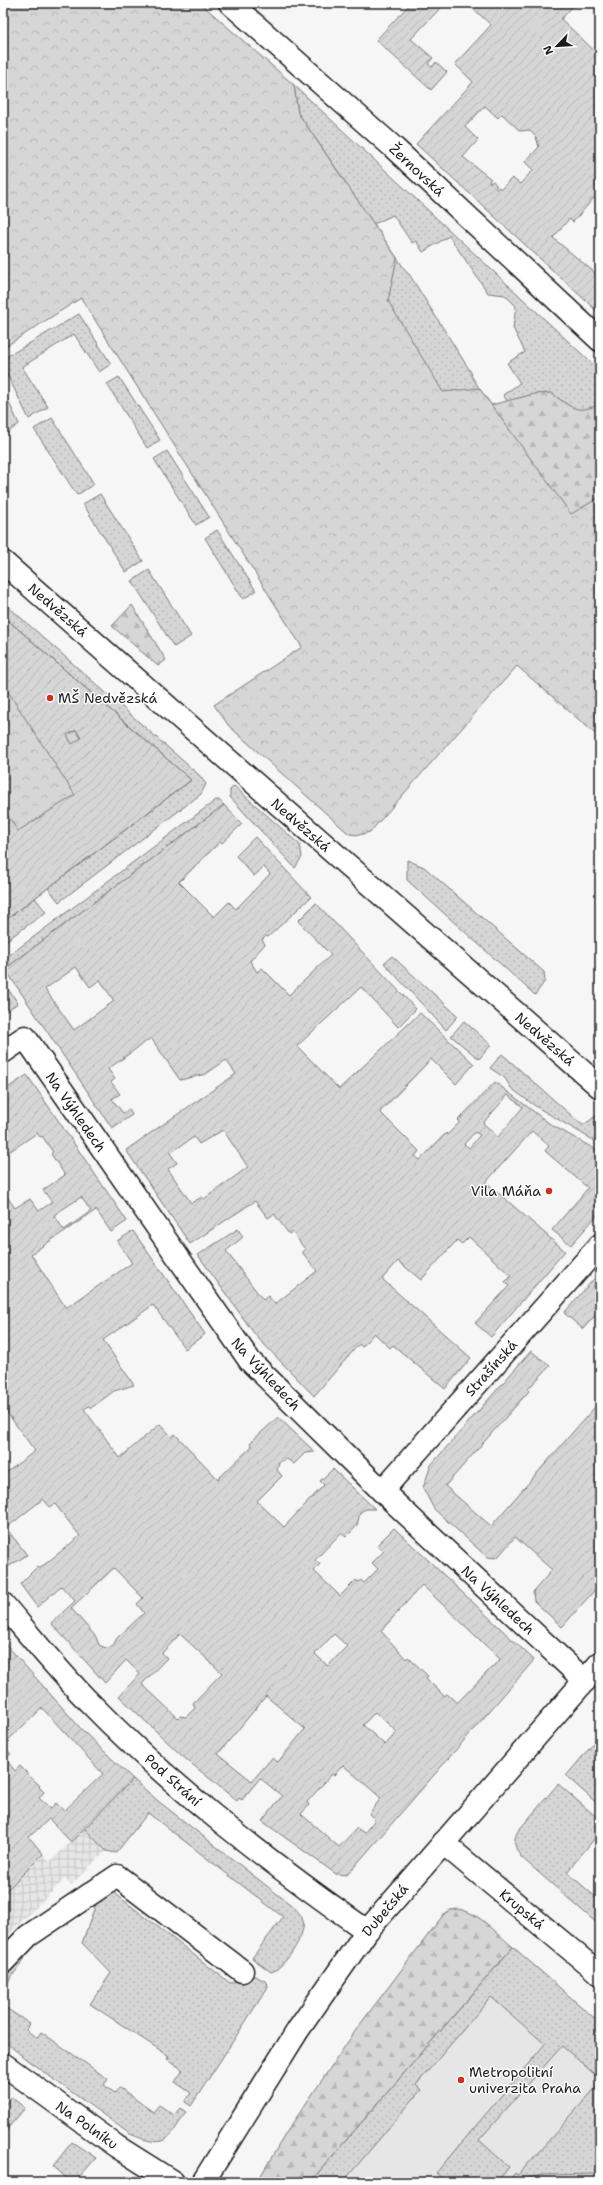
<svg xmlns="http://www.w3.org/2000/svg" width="603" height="2185" viewBox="0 0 603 2185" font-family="'Shantell Sans',sans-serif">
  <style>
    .built { fill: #e6e6e6 }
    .industrial { fill: url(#industrial-grid) }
    .grass { fill: url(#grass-dots); stroke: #797979 }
    .forest { fill: url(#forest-firs); stroke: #797979 }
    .park { fill: url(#park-crowns); stroke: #797979 }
    .garden { fill: url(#garden-furrows); stroke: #797979; fill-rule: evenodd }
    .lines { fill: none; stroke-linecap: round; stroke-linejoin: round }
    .minor-casing { stroke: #1c1c1c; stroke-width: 25 }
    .minor { stroke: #fff; stroke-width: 22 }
    .poi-dot { fill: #c8321e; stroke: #fff; stroke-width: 1.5 }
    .labels { text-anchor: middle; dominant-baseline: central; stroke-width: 3; stroke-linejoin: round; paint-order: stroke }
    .street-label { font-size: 14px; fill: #1c1c1c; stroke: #fff }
    .poi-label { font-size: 14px; fill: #1c1c1c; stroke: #fff; text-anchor: start }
  </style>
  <defs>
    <pattern id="industrial-grid" width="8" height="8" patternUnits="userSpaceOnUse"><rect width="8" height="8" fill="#e6e6e6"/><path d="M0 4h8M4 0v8" fill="none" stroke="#c5c5c5"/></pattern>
    <pattern id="grass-dots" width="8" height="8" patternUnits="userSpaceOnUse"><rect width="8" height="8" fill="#d6d6d6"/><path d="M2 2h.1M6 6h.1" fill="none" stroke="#b7b7b7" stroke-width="1.8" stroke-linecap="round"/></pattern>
    <pattern id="forest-firs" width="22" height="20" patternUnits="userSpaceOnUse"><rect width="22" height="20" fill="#d6d6d6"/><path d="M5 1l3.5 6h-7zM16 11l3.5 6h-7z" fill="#b7b7b7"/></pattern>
    <pattern id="park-crowns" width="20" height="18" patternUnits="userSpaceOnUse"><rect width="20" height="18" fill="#d6d6d6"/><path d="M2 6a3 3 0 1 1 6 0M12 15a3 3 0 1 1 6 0" fill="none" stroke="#b7b7b7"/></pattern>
    <pattern id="garden-furrows" width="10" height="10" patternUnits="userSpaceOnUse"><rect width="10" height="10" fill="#d6d6d6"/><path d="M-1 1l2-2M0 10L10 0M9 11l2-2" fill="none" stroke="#b7b7b7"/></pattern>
  </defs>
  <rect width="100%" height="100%" fill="#f6f6f6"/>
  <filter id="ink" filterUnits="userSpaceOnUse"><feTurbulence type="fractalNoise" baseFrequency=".025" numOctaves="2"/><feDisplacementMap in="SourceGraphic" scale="8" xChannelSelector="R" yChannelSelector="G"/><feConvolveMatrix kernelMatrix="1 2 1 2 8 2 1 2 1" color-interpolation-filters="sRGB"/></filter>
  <g filter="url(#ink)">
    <path class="built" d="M 458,1909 L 468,1911 L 478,1916 L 600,2023 L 600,2182 L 257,2182 L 286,2133 L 358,2027 L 444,1914 L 450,1910 Z"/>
    <path class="industrial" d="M 84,1828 L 106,1851 L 71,1885 L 65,1879 L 3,1940 L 3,1894 L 43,1854 L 50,1862 Z"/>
    <path class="grass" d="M 294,85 L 600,371 L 600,404 L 590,409 L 575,410 L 551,393 L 534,394 L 508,402 L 503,395 L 520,383 L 507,363 L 525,352 L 513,328 L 516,306 L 505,295 L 488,293 L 449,236 L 423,252 L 416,241 L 412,243 L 393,215 L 374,224 L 408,274 L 409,274 L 472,374 L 471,375 L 479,388 L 571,515 L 449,427 L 365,310 L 346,183 L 298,113 Z
      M 79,314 L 111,364 L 99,372 L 74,334 L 22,367 L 48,407 L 29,419 L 3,366 L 3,359 Z
      M 119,377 L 160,440 L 147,448 L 107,384 Z
      M 52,418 L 94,484 L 77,495 L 34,429 Z
      M 167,451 L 209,517 L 196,525 L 154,459 Z
      M 100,494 L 143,561 L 126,572 L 83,504 Z
      M 217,530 L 256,591 L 243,599 L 205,538 Z
      M 149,570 L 191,636 L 174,647 L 132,581 Z
      M 3,602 L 199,775 L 206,784 L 201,794 L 59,902 L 48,888 L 191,780 L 3,616 Z
      M 234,786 L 300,845 L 302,857 L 295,868 L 230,797 L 230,790 Z
      M 216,800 L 219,800 L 224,805 L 5,969 L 3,960 Z
      M 407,860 L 424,867 L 544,972 L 545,981 L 535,995 L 407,880 Z
      M 35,898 L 46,912 L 3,943 L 3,922 Z
      M 392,956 L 458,1016 L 446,1030 L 384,963 Z
      M 3,982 L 18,1003 L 3,1013 Z
      M 464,1021 L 491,1045 L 479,1059 L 451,1036 Z
      M 502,1054 L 581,1124 L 585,1124 L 600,1113 L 600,1144 L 535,1106 L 511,1088 L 505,1078 L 490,1068 Z
      M 600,1736 L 600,1806 L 566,1776 Z
      M 133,1779 L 158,1801 L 295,1908 C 298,1912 302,1916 303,1921 C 307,1934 283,1970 271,1972 L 252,1958 L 283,1917 L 148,1813 L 116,1853 L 106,1851 L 84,1828 Z
      M 558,1784 L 600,1820 L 600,1832 L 567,1872 L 600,1901 L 600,1926 L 521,1857 C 515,1848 512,1841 518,1831 Z
      M 113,1892 L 230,1983 L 255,1976 L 267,1982 L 268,1987 L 191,2106 L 185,2102 L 191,2093 L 175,2082 L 183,2070 L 167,2059 L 169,2056 L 90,2004 L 111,1973 L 82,1943 L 96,1904 Z
      M 513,1947 L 600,2023 L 600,2079 L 562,2046 L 479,2140 L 509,2167 L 497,2182 L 447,2182 L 436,2173 L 545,2044 L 491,1997 L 416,2085 L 421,2090 L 343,2182 L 310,2182 Z
      M 22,1949 L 25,1958 L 3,1989 L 3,1976 Z
      M 3,2006 L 30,2024 L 26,2030 L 37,2038 L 41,2032 L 108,2079 L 104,2085 L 115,2093 L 119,2087 L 153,2112 L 159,2105 L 174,2115 L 180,2108 L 186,2112 C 167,2142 166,2149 130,2134 L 27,2060 L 3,2040 Z
      M 600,2083 L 600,2174 L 542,2175 L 508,2182 L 515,2173 L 518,2175 Z
      M 11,2097 L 25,2108 L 3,2134 L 3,2107 Z
      M 72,2142 L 96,2158 L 75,2182 L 71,2182 L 53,2166 Z"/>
    <path class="forest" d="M 551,393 C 571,407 576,415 600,404 L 600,497 L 571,515 L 491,405 L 534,394 Z
      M 132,605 L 166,660 L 158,666 L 112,626 Z
      M 458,1909 C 480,1913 496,1933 513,1947 L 310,2182 L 257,2182 L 286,2133 L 358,2027 L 444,1914 L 450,1910 Z"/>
    <path class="park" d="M 3,3 L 200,3 L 294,85 L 298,113 L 397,258 L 388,301 L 443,392 L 479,388 L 571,514 L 600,497 L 600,738 L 517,666 L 370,832 L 359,835 L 349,834 L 229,726 L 214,705 L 302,647 L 81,298 L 3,348 Z
      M 3,390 L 19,424 L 3,436 Z
      M 3,616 L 191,780 L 3,922 Z"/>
    <path class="garden" d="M 411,3 L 445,3 L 411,39 L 433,58 L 428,64 L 432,67 L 436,62 L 447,72 L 431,90 L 376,40 Z
      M 467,3 L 576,3 L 561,19 L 600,56 L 600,202 L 594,198 L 573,222 L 569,219 L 553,238 L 600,277 L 600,314 L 416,144 L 473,82 L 455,64 L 491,25 ZM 485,106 L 498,118 L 502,114 L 520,131 L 529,130 L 536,137 L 539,147 L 525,162 L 533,170 L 520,184 L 512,178 L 501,189 L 499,187 L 497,189 L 495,188 L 497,186 L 493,181 L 490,183 L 489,181 L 491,179 L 463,157 L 478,140 L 465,127 Z
      M 3,616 L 191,780 L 3,922 L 3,808 L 18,831 L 75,795 L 3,684 ZM 76,730 L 81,738 L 72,744 L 67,735 Z
      M 224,805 L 242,824 L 222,843 L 220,842 L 179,882 L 214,917 L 229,902 L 236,909 L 270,874 L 264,867 L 254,876 L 236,856 L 255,837 L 311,897 L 268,937 L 266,936 L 262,940 L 265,944 L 250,961 L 257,972 L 262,968 L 289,995 L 331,955 L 298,921 L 316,903 L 416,1009 L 398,1027 L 361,987 L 297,1046 L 339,1089 L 420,1013 L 474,1064 L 456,1084 L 431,1059 L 380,1112 L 419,1151 L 415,1156 L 420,1160 L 446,1133 L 447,1135 L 460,1122 L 458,1120 L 495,1082 L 550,1124 L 600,1152 L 600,1212 L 571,1245 L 552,1230 L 588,1188 L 545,1151 L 549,1146 L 532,1131 L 486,1182 L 565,1251 L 491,1337 L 475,1323 L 509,1286 L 505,1282 L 511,1276 L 469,1237 L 462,1244 L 457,1240 L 421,1280 L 398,1261 L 382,1279 L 471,1358 L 445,1389 L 393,1345 L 390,1348 L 374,1333 L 362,1347 L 359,1344 L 314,1396 L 256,1336 L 198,1255 L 238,1229 L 243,1237 L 226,1251 L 263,1300 L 268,1296 L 275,1304 L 317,1271 L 302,1252 L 305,1249 L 292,1232 L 289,1234 L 274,1214 L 268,1218 L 255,1201 L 190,1244 L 126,1150 L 236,1074 L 226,1060 L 206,1074 L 180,1080 L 151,1038 L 108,1069 L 115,1079 L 111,1082 L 120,1094 L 112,1099 L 123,1113 L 129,1109 L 132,1115 L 112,1128 L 5,969 ZM 76,967 L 90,987 L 100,980 L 114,1001 L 74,1030 L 45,989 ZM 508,1095 L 523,1107 L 498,1137 L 483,1123 ZM 223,1130 L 248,1167 L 204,1199 L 202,1197 L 191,1203 L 168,1169 L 177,1163 L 170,1153 L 194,1137 L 199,1144 ZM 475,1132 L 480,1135 L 469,1148 L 464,1144 Z
      M 27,1075 L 127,1221 L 111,1232 L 96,1210 L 31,1254 L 66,1308 L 132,1263 L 117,1241 L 133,1231 L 205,1334 L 185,1349 L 153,1305 L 103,1340 L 134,1385 L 114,1391 L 91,1408 L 89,1406 L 84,1409 L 120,1458 L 160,1424 L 172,1437 L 175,1434 L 218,1479 L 252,1446 L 250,1443 L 278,1417 L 315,1452 L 305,1453 L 294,1464 L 287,1459 L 279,1462 L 277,1470 L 282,1476 L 257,1501 L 284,1527 L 324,1485 L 320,1481 L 333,1469 L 375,1509 L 366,1509 L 360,1512 L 357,1526 L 346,1537 L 341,1533 L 315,1560 L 320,1564 L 314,1571 L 340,1596 L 356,1580 L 358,1582 L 361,1580 L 364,1583 L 378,1569 L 372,1563 L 384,1551 L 377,1545 L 394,1528 L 534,1660 L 347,1875 L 336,1874 L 262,1821 L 282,1796 L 260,1778 L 242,1800 L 239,1798 L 237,1801 L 181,1755 L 119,1696 L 140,1674 L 126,1660 L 105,1683 L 51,1623 L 75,1601 L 61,1586 L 37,1607 L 20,1584 L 37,1567 L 39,1569 L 80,1536 L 55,1504 L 50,1507 L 43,1499 L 6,1528 L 27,1555 L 6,1568 L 3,1564 L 3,1475 L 35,1451 L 3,1407 L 3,1191 L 15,1208 L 30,1199 L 39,1211 L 52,1202 L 43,1190 L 65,1175 L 51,1154 L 53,1152 L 42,1136 L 40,1137 L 37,1133 L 3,1156 L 3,1091 ZM 81,1197 L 91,1211 L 64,1230 L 54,1215 ZM 114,1568 L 143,1598 L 137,1604 L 144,1613 L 117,1638 L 113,1646 L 106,1648 L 99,1645 L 96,1637 L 71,1608 ZM 422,1585 L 500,1659 L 457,1703 L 447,1694 L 444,1696 L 426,1678 L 428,1676 L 408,1657 L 406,1659 L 381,1631 ZM 180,1634 L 222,1673 L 193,1703 L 195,1708 L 186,1717 L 180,1716 L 178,1718 L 142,1684 L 167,1658 L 162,1653 ZM 334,1634 L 347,1646 L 328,1666 L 315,1654 ZM 266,1696 L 305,1729 L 278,1762 L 272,1758 L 252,1781 L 218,1754 ZM 375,1712 L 397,1732 L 385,1745 L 363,1725 ZM 343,1765 L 381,1798 L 369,1814 L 375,1820 L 364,1833 L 357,1828 L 339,1847 L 301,1814 L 309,1805 L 307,1802 L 332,1774 L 334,1775 Z
      M 600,1272 L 600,1310 L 583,1329 L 564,1313 Z
      M 531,1351 L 550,1366 L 528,1389 L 529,1391 L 445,1486 L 491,1526 L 600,1401 L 600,1584 L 562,1627 L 534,1601 L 533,1592 L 552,1570 L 515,1537 L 497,1558 L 487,1557 L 434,1509 L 423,1488 L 431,1465 Z
      M 3,1641 L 83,1731 L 133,1779 L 71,1842 L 49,1819 L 29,1837 L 43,1854 L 3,1894 L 3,1746 L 11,1754 L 5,1758 L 15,1771 L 20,1766 L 40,1786 L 39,1787 L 44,1792 L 39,1798 L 51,1809 L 56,1803 L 64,1811 L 103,1774 L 42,1708 L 3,1745 Z"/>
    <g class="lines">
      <defs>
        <path id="minor" d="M 230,3 L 393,147 L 600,340
          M 3,562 L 600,1087
          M 3,1052 L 25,1037 L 250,1361 L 382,1491 L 585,1681
          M 382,1491 L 600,1245
          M 3,1604 C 32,1638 60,1673 91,1704 C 174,1789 270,1863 367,1931
          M 443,1843 L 600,1974
          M 3,1962 L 28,1936 L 117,1876 L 242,1971
          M 3,2064 L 116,2146 L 173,2182
          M 203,2182 L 298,2030 L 367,1931 L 600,1663"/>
      </defs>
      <use href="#minor" class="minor-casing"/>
      <use href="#minor" class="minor"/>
    </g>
  </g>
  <g class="poi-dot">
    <circle cx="50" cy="698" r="4"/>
    <circle cx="549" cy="1191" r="4"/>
    <circle cx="461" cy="2080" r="4"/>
  </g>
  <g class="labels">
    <g class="street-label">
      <text transform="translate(417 170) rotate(43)">Žernovská</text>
      <text transform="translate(58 610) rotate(41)">Nedvězská</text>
      <text transform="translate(301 825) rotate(41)">Nedvězská</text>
      <text transform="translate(545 1039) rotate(41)">Nedvězská</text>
      <text transform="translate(76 1112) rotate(55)">Na Výhledech</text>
      <text transform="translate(491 1368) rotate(-48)">Strašínská</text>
      <text transform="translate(266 1374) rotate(47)">Na Výhledech</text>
      <text transform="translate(498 1600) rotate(43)">Na Výhledech</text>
      <text transform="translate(173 1780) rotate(42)">Pod Strání</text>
      <text transform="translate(522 1909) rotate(40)">Krupská</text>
      <text transform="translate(385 1910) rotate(-50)">Dubečská</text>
      <text transform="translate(87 2125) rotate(35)">Na Polníku</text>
    </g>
    <g class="poi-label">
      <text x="58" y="698">MŠ Nedvězská</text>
      <text x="541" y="1191" text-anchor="end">Vila Máňa</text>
      <text x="469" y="2072">Metropolitní<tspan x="469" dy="16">univerzita Praha</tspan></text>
    </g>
  </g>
  <rect width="603" height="2185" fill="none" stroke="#fff" stroke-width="16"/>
  <rect x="8" y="8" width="587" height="2169" fill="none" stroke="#1c1c1c" stroke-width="1.5" filter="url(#ink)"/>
  <g transform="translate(557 46) rotate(245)" stroke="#ffffff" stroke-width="3" paint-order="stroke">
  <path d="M0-3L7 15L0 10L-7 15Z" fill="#1c1c1c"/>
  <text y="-6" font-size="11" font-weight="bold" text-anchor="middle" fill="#1c1c1c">N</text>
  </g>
</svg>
